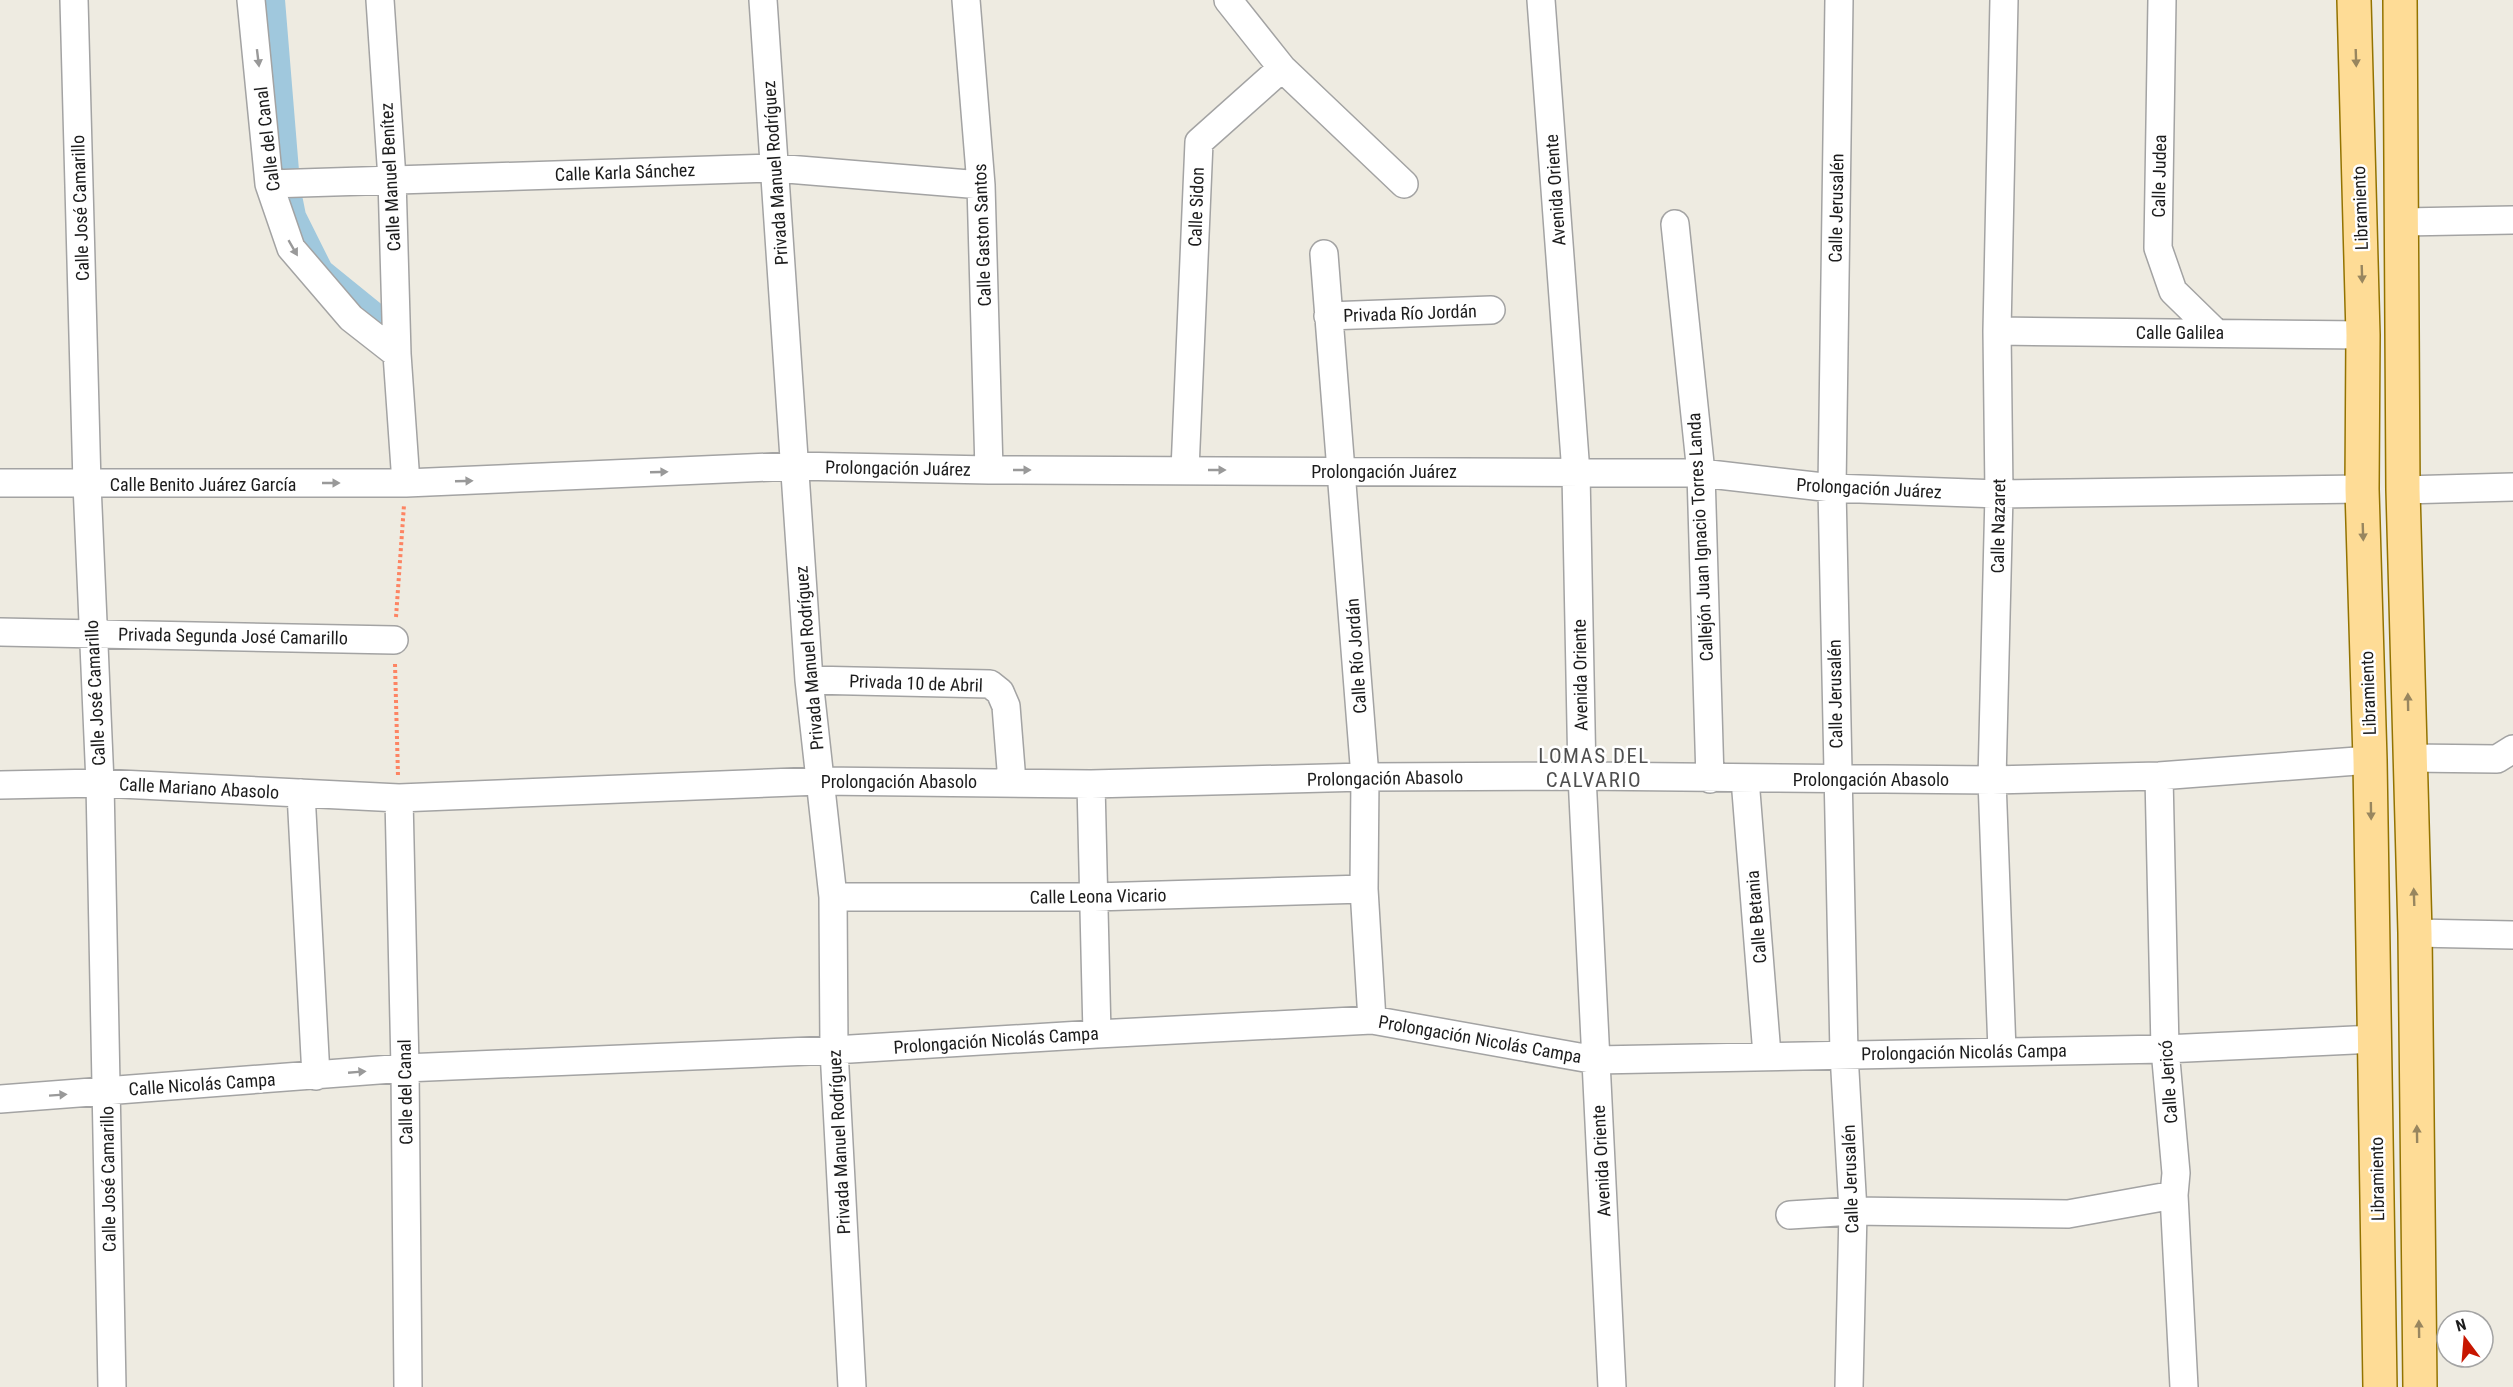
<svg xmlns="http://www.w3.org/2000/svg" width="2513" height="1387" viewBox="0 0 2513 1387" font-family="'Roboto Condensed',sans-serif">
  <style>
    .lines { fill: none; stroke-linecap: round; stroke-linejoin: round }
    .canal { stroke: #a0c8dd; stroke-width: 22 }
    .minor-casing { stroke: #a3a3a3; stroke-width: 30 }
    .major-casing { stroke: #937300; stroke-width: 36 }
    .path { stroke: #fd8463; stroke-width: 4; stroke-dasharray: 3 3; stroke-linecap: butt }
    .minor { stroke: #fff; stroke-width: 27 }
    .major { stroke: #fedc96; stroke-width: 33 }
    .oneway { fill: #999 }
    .oneway2 { fill: #98865f }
    .labels { text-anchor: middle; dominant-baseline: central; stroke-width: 5; stroke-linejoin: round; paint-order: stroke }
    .street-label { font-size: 18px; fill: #1c1c1c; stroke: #fff }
    .quarter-label { font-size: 21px; letter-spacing: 1.5px; fill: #4f4f4f; stroke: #fff }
  </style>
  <rect width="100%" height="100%" fill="#eeebe1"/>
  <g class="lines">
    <path class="canal" d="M 274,0 L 288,171
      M 292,201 L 295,216 L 322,270 L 375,313"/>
    <defs>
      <path id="minor" d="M 74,0 L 87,484 L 100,783 L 112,1387
        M 251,0 L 269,184 L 291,248 L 351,318 L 397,354
        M 380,0 L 392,179 L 397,354 L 406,483
        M 763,0 L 809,680 L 833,897 L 834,1050 L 852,1387
        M 966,0 L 981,185 L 989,470
        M 1228,0 L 1282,68 L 1404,184
        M 1541,0 L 1576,473 L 1582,776 L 1612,1387
        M 1839,0 L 1832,488 L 1844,1054 L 1853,1211 L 1849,1387
        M 2162,0 L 2158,248 L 2173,291 L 2215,332
        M 269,184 L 775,168 L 981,185
        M 2403,222 L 2513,220
        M 1675,224 L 1701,473 L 1710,779
        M 1324,254 L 1365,777 L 1364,889 L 1372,1020
        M 1328,316 L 1491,310
        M 1997,331 L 2363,335
        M 1185,470 L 1199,142 L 1282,68
        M 0,483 L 406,483 L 794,466 L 989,470 L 1701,473 L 1832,488 L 1999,494 L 2362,489
        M 2403,490 L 2513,487
        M 0,632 L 394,640
        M 809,680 L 990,684 L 1000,692 L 1006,706 L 1012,782
        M 2409,758 L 2497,759 L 2513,749
        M 2159,776 L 2165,1049 L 2176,1173 L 2174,1195 L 2184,1387
        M 1745,779 L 1767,1055
        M 1091,784 L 1097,1034
        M 0,785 L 100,783 L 399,798 L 820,781 L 1091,784 L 1365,777 L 1582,776 L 1992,780 L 2159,776 L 2370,760
        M 301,793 L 316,1076
        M 399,798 L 405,1068 L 408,1387
        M 833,897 L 1094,897 L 1364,889
        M 2415,933 L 2513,935
        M 2002,1051 L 1992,780 L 1999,494 L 1997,331 L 2004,0
        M 0,1099 L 405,1068 L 834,1050 L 1097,1034 L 1372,1020 L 1596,1060 L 2165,1049 L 2375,1039
        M 1790,1215 L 1853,1211 L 2068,1214 L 2174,1195"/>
      <path id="major" d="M 2354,0 L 2363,335 L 2362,489 L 2370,760 L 2380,1387
        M 2400,0 L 2403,490 L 2415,933 L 2420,1387"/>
    </defs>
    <use href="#minor" class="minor-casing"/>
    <use href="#major" class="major-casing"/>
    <path class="path" d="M 396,617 L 404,505
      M 395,664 L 398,776"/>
    <use href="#minor" class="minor"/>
    <use href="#major" class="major"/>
  </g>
  <defs><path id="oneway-solid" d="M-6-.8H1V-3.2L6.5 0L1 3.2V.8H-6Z" transform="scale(1.5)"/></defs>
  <g class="oneway">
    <use href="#oneway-solid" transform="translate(258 58) rotate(83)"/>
    <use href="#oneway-solid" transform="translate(293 248) rotate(60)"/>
    <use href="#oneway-solid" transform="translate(1022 470)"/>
    <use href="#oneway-solid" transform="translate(1217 470)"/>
    <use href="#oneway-solid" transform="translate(659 472) rotate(-2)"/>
    <use href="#oneway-solid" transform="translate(464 481) rotate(-2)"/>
    <use href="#oneway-solid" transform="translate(331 483)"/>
    <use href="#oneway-solid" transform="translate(357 1072) rotate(-5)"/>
    <use href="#oneway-solid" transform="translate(58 1095) rotate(-4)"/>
  </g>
  <g class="oneway2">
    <use href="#oneway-solid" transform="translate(2356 58) rotate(88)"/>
    <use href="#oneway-solid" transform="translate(2362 274) rotate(88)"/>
    <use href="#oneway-solid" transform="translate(2363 532) rotate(88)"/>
    <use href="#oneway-solid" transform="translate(2408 702) rotate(-91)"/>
    <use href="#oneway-solid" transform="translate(2371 811) rotate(89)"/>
    <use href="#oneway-solid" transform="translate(2414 897) rotate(-92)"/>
    <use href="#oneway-solid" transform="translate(2417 1134) rotate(-91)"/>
    <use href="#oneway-solid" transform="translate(2419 1329) rotate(-91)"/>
  </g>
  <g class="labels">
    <g class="street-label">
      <text transform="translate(267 139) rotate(-97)">Calle del Canal</text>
      <text transform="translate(625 172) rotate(-2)">Calle Karla Sánchez</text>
      <text transform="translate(775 173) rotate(-94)">Privada Manuel Rodríguez</text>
      <text transform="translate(2159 176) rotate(-89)">Calle Judea</text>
      <text transform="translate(390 177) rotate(-93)">Calle Manuel Benítez</text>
      <text transform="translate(1555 190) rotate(-94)">Avenida Oriente</text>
      <text transform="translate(1196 207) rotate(-88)">Calle Sidon</text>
      <text transform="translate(80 208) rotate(-92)">Calle José Camarillo</text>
      <text transform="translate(1836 208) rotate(-89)">Calle Jerusalén</text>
      <text transform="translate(2360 208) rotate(-92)">Libramiento</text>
      <text transform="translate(982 235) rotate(-92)">Calle Gaston Santos</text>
      <text transform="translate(1410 313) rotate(-2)">Privada Río Jordán</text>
      <text x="2180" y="332">Calle Galilea</text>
      <text transform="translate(898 468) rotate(1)">Prolongación Juárez</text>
      <text x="1384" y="471">Prolongación Juárez</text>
      <text x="203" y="484">Calle Benito Juárez García</text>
      <text transform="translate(1869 488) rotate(3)">Prolongación Juárez</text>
      <text transform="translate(1998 526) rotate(-89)">Calle Nazaret</text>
      <text transform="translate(1700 537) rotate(-93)">Callejón Juan Ignacio Torres Landa</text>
      <text transform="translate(233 636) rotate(1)">Privada Segunda José Camarillo</text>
      <text transform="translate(1356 656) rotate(-94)">Calle Río Jordán</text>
      <text transform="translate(809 658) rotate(-95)">Privada Manuel Rodríguez</text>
      <text transform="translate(1580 675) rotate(-91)">Avenida Oriente</text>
      <text transform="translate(916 683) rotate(2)">Privada 10 de Abril</text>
      <text transform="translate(95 693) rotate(-93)">Calle José Camarillo</text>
      <text transform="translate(2368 693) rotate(-92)">Libramiento</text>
      <text transform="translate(1835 694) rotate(-91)">Calle Jerusalén</text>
      <text transform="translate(1385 778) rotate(-1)">Prolongación Abasolo</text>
      <text x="1871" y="779">Prolongación Abasolo</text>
      <text x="899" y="781">Prolongación Abasolo</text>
      <text transform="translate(199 788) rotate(3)">Calle Mariano Abasolo</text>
      <text transform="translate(1098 896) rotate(-1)">Calle Leona Vicario</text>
      <text transform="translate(1756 917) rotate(-95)">Calle Betania</text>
      <text transform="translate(1480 1039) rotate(10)">Prolongación Nicolás Campa</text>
      <text transform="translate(996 1040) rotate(-4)">Prolongación Nicolás Campa</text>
      <text transform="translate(1964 1052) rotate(-1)">Prolongación Nicolás Campa</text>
      <text transform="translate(2168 1082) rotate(-94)">Calle Jericó</text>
      <text transform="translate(202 1084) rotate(-4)">Calle Nicolás Campa</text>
      <text transform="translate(405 1092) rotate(-91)">Calle del Canal</text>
      <text transform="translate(839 1142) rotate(-93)">Privada Manuel Rodríguez</text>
      <text transform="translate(1601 1161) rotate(-93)">Avenida Oriente</text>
      <text transform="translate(108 1179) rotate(-91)">Calle José Camarillo</text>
      <text transform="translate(1850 1179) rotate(-92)">Calle Jerusalén</text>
      <text transform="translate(2377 1179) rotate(-91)">Libramiento</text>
    </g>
    <g class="quarter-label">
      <text x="1594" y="756">LOMAS DEL<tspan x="1594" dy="24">CALVARIO</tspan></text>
    </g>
  </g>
  <g transform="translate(2465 1339) rotate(344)"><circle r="28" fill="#ffffff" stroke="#a4a4a4" stroke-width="1.5"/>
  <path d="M0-4.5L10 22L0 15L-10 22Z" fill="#c71600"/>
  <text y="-9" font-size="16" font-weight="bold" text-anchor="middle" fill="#1c1c1c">N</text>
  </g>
</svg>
